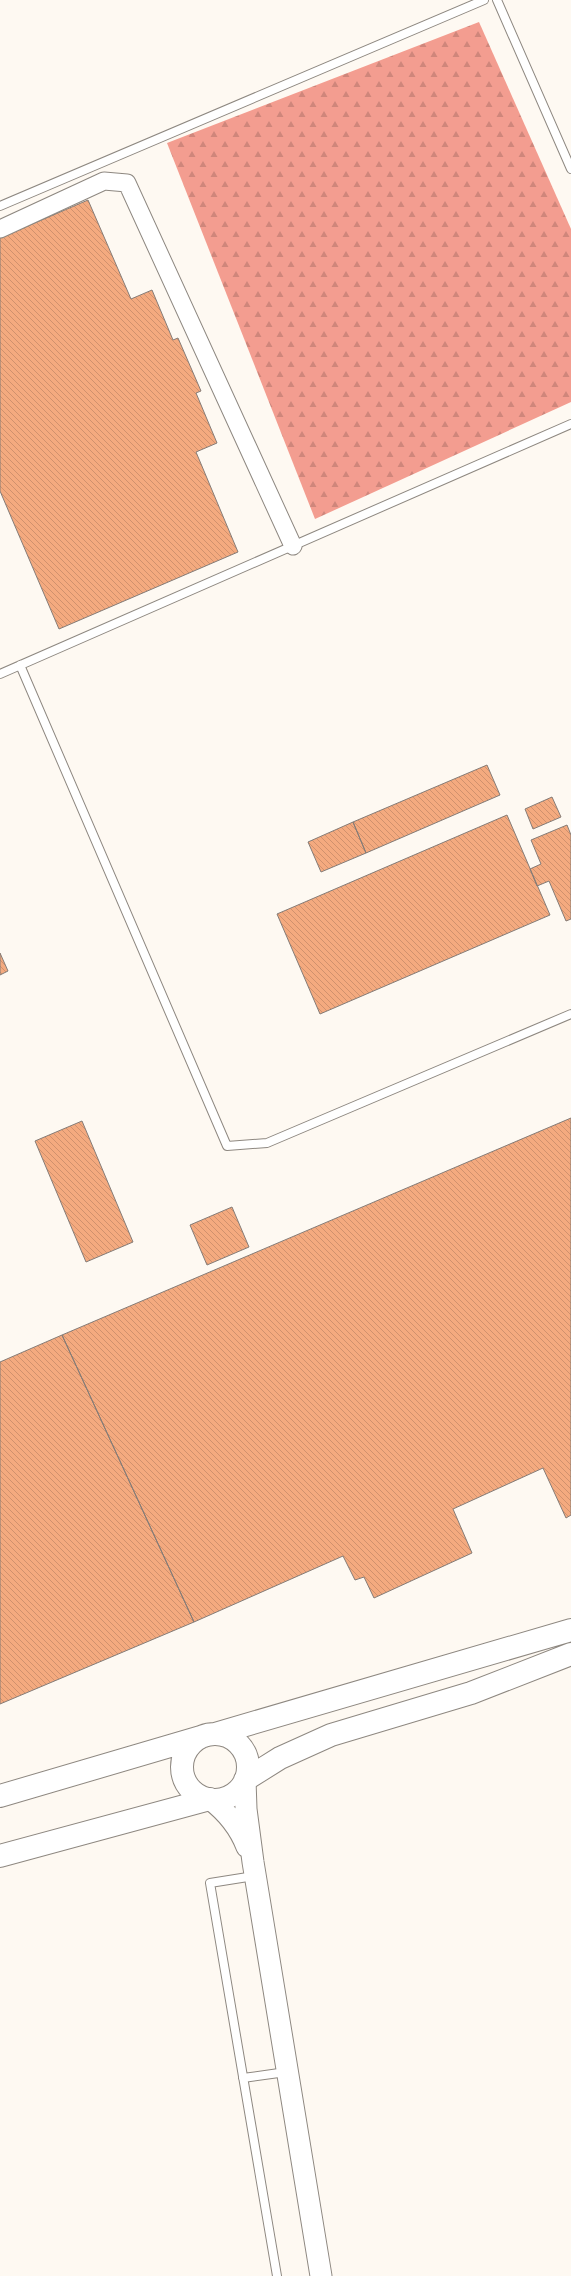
<svg xmlns="http://www.w3.org/2000/svg" width="571" height="2276" viewBox="0 0 571 2276" font-family="'Fira Sans',sans-serif">
  <style>
    .forest { fill: url(#forest-firs) }
    .building { fill: url(#building-back-hatch); stroke: #857c77 }
    .lines { fill: none; stroke-linecap: round; stroke-linejoin: round }
    .service-casing { stroke: #8e8881; stroke-width: 10 }
    .minor-casing { stroke: #8e8881; stroke-width: 19 }
    .tertiary-casing { stroke: #8e8881; stroke-width: 23 }
    .secondary-casing { stroke: #8e8881; stroke-width: 24 }
    .service { stroke: #fff; stroke-width: 8 }
    .minor { stroke: #fff; stroke-width: 17 }
    .tertiary { stroke: #fff; stroke-width: 21 }
    .secondary { stroke: #fff; stroke-width: 22 }
  </style>
  <defs>
    <pattern id="forest-firs" width="22" height="20" patternUnits="userSpaceOnUse"><rect width="22" height="20" fill="#f39d90"/><path d="M5 1l3.5 6h-7zM16 11l3.5 6h-7z" fill="#cf867b"/></pattern>
    <pattern id="building-back-hatch" width="6" height="6" patternUnits="userSpaceOnUse"><rect width="6" height="6" fill="#f4aa7f"/><path d="M-1 5l2 2M0 0l6 6M5-1l2 2" fill="none" stroke="#d0916d"/></pattern>
  </defs>
  <rect width="100%" height="100%" fill="#fef9f2"/>
  <path class="forest" d="M 479,22 L 571,229 L 571,402 L 315,519 L 167,143 Z"/>
  <path class="building" d="M 88,200 L 131,299 L 152,290 L 173,340 L 178,338 L 201,391 L 196,393 L 217,443 L 196,452 L 238,552 L 59,629 L 0,491 L 0,238 Z
    M 487,765 L 500,795 L 366,853 L 353,822 Z
    M 552,797 L 561,817 L 533,829 L 525,809 Z
    M 507,815 L 550,915 L 320,1014 L 277,914 Z
    M 353,822 L 366,853 L 321,872 L 308,842 Z
    M 567,825 L 571,835 L 571,919 L 566,921 L 549,881 L 537,886 L 530,869 L 541,864 L 531,840 Z
    M 0,953 L 8,971 L 0,975 Z
    M 571,1118 L 571,1515 L 566,1518 L 543,1468 L 453,1509 L 472,1553 L 374,1598 L 364,1577 L 355,1580 L 343,1556 L 194,1622 L 62,1335 Z
    M 82,1121 L 133,1242 L 86,1262 L 35,1141 Z
    M 232,1207 L 249,1247 L 207,1265 L 190,1225 Z
    M 62,1335 L 194,1622 L 0,1704 L 0,1362 Z"/>
  <g class="lines">
    <defs>
      <path id="service" d="M 497,0 L 571,169
        M 0,206 L 484,0
        M 20,665 L 227,1146 L 267,1143 L 571,1014
        M 0,674 L 571,424
        M 254,1876 L 210,1883 L 277,2276
        M 243,2078 L 286,2072"/>
      <path id="minor" d="M 0,229 L 104,181 L 127,183 L 293,546"/>
      <path id="tertiary" d="M 245,1780 L 246,1809 L 253,1862 L 321,2276
        M 210,1799 C 227,1812 239,1826 247,1847"/>
      <path id="secondary" d="M 215,1734 L 571,1630
        M182 1767a33 33 0 1 1 66 0a33 33 0 1 1-66 0Z
        M 245,1780 L 280,1758 L 331,1735 L 471,1693 L 571,1654
        M 0,1796 L 204,1736
        M 0,1856 L 210,1799"/>
    </defs>
    <use href="#service" class="service-casing"/>
    <use href="#minor" class="minor-casing"/>
    <use href="#tertiary" class="tertiary-casing"/>
    <use href="#secondary" class="secondary-casing"/>
    <use href="#service" class="service"/>
    <use href="#minor" class="minor"/>
    <use href="#tertiary" class="tertiary"/>
    <use href="#secondary" class="secondary"/>
  </g>
</svg>
